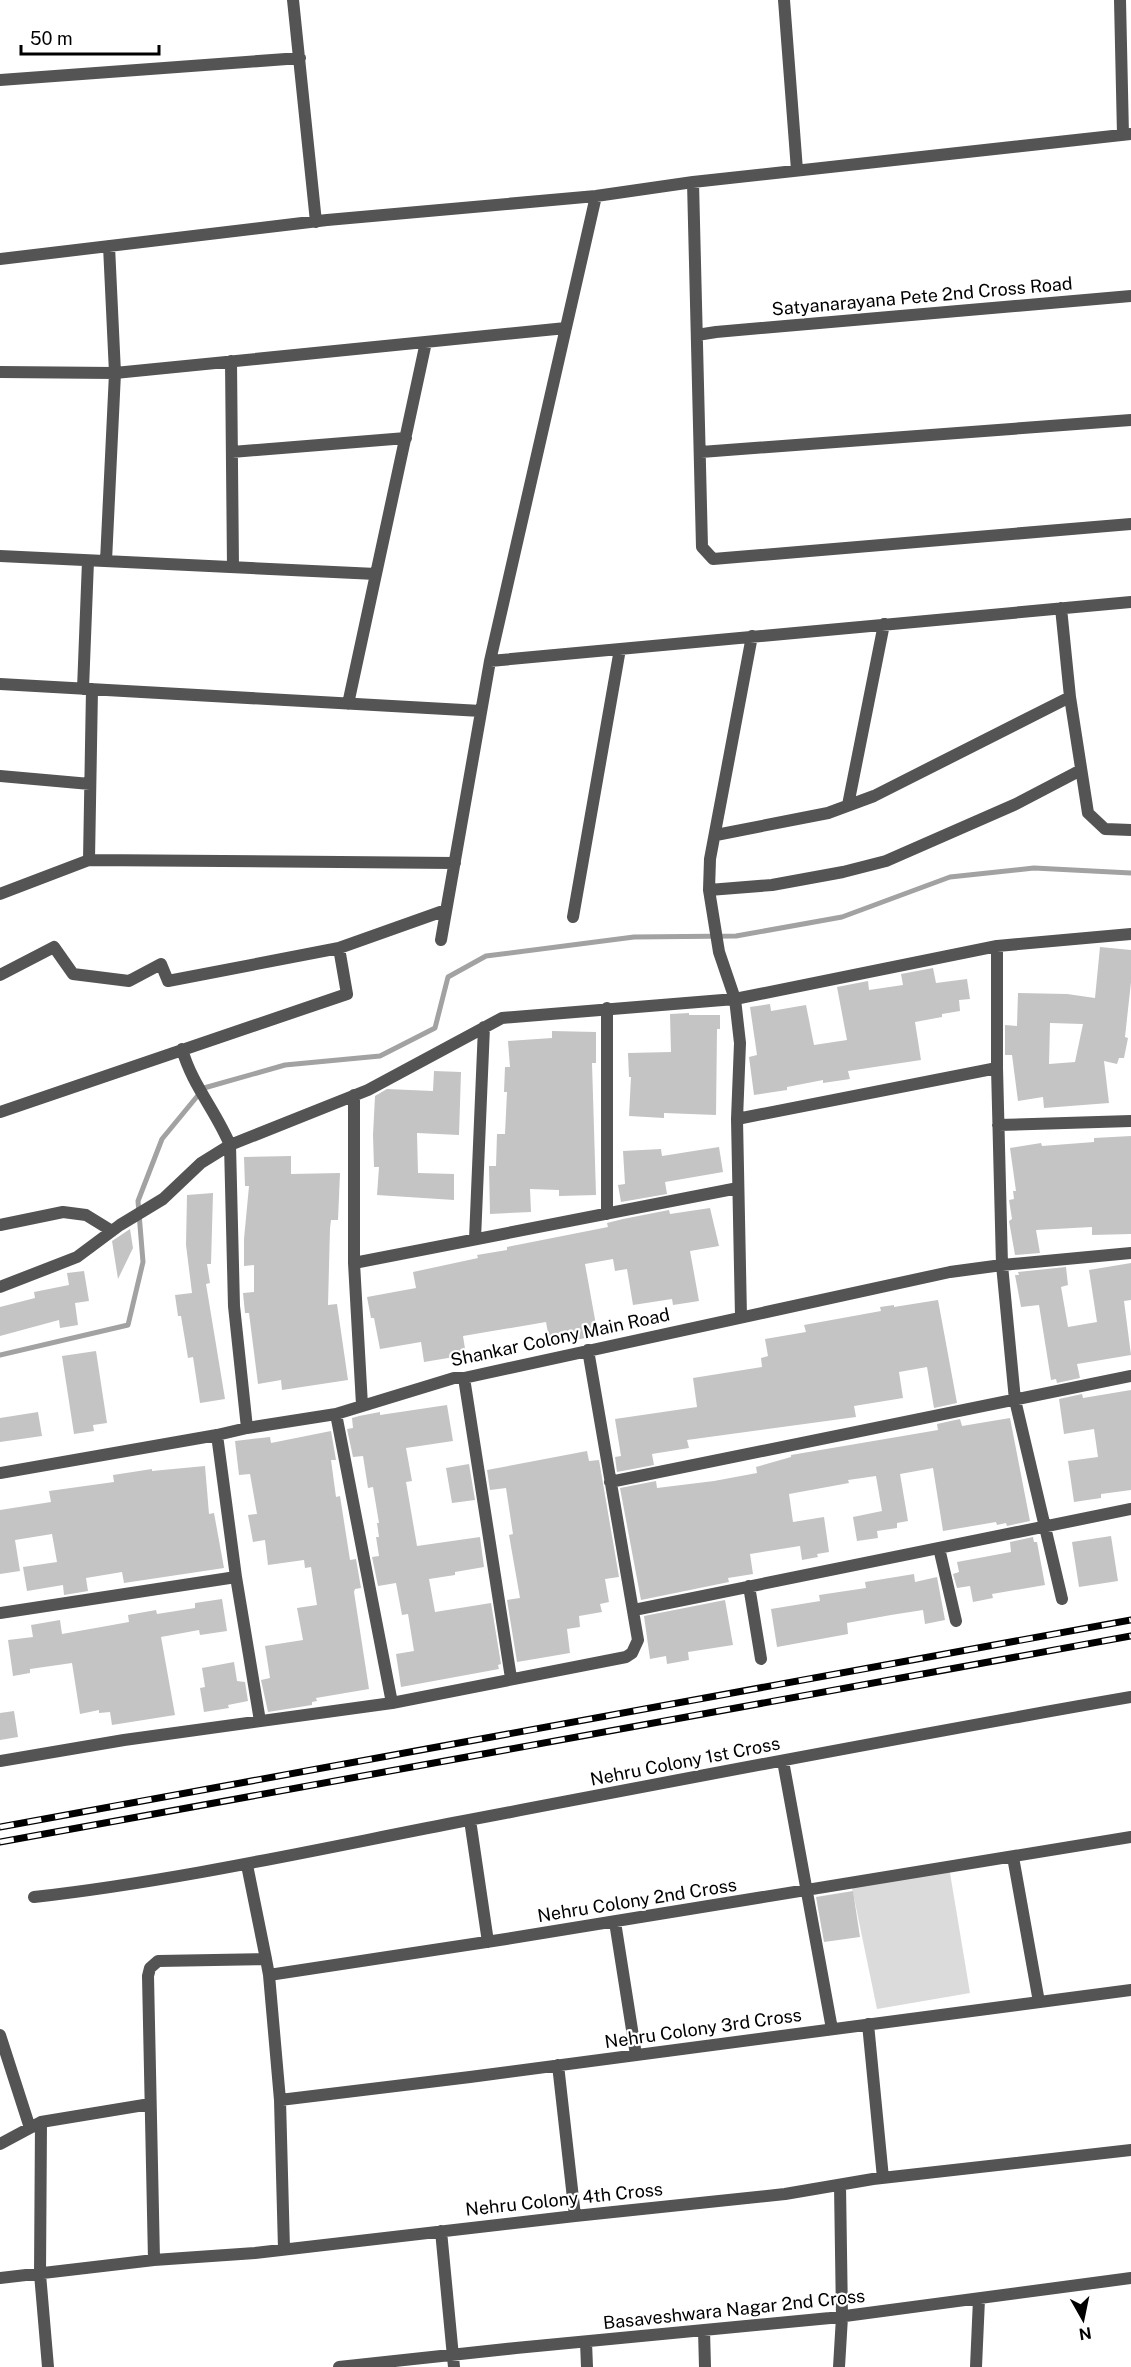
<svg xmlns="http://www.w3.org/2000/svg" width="1131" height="2367" viewBox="0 0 1131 2367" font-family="'Public Sans',sans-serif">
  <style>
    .green { fill: #dbdbdb }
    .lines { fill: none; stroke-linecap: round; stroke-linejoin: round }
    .stream { stroke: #a2a2a2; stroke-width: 5 }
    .building { fill: #c4c4c4; fill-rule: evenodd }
    .street { stroke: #545454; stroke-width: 12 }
    .rail-casing { stroke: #000; stroke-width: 7 }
    .rail { stroke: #fff; stroke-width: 4.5; stroke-dasharray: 14; stroke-linecap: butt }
    .labels { text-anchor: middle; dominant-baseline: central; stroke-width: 4.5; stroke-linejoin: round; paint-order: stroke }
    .street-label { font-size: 18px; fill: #000; stroke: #fff }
  </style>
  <rect width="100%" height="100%" fill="#fff"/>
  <path class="green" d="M 949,1867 L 970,1993 L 877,2009 L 852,1888 Z"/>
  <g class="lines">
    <path class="stream" d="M 0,1355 L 128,1325 L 143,1262 L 138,1201 L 162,1139 L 204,1088 L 285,1065 L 380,1056 L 435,1028 L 448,977 L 486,956 L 634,937 L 736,936 L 842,917 L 950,877 L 1034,868 L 1131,873"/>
  </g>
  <path class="building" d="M 1100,947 L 1131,950 L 1131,982 L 1125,1037 L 1128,1038 L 1124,1058 L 1119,1058 L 1117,1064 L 1104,1061 L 1109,1103 L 1044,1108 L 1043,1097 L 1018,1101 L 1012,1055 L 1005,1055 L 1005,1025 L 1017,1026 L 1018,993 L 1067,994 L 1095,998 ZM 1050,1023 L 1083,1024 L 1075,1062 L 1049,1064 Z
    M 933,968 L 936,983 L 967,979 L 970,999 L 959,1000 L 960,1011 L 942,1014 L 942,1017 L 915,1022 L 921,1060 L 848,1071 L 850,1079 L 823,1083 L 823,1080 L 787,1087 L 787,1090 L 754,1095 L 749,1057 L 757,1055 L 750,1007 L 770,1004 L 771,1011 L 806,1005 L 814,1045 L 847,1040 L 837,987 L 868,981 L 869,990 L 903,985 L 901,974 Z
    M 689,1013 L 689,1015 L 720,1015 L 720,1029 L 717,1029 L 716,1115 L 664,1113 L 664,1118 L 629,1116 L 631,1077 L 629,1077 L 628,1053 L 671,1052 L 670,1014 Z
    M 552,1031 L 596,1032 L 596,1063 L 592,1063 L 596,1195 L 559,1196 L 559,1190 L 530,1189 L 531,1212 L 490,1214 L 489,1166 L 496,1166 L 497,1134 L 505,1134 L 507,1092 L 504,1092 L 505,1067 L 510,1067 L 508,1041 L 552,1038 Z
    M 434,1071 L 461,1072 L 459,1135 L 417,1133 L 418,1173 L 454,1174 L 454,1200 L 377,1195 L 379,1167 L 374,1167 L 373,1135 L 375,1096 L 387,1089 L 433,1091 Z
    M 1131,1136 L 1131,1234 L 1092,1235 L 1092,1227 L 1036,1230 L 1040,1253 L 1015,1255 L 1009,1221 L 1012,1219 L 1009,1200 L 1014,1199 L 1013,1191 L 1016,1191 L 1010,1148 L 1041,1143 L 1042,1146 L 1094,1142 L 1094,1138 Z
    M 719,1147 L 723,1172 L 665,1182 L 667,1194 L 621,1202 L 618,1185 L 625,1184 L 623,1151 L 661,1149 L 662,1156 Z
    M 291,1156 L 291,1174 L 340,1173 L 338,1220 L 331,1220 L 330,1228 L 328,1305 L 337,1304 L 348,1380 L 282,1390 L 281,1380 L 258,1384 L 249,1313 L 245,1313 L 243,1293 L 254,1292 L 254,1265 L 244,1266 L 244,1239 L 249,1186 L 245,1186 L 244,1157 Z
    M 213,1193 L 211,1264 L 207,1264 L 210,1283 L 206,1284 L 225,1399 L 200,1403 L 193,1357 L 188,1358 L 181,1316 L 178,1316 L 175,1295 L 192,1293 L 186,1245 L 187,1195 Z
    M 710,1208 L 719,1246 L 690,1251 L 699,1301 L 673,1305 L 672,1299 L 633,1305 L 627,1269 L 615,1271 L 613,1259 L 585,1264 L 598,1336 L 550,1344 L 546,1322 L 463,1336 L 466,1355 L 424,1362 L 421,1342 L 380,1349 L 374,1318 L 371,1318 L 367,1297 L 416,1288 L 413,1272 L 478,1258 L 477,1255 L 507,1250 L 507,1247 L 608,1227 L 607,1223 L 623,1219 L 669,1210 L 670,1214 Z
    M 130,1229 L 133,1248 L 118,1279 L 112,1241 Z
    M 1131,1263 L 1131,1300 L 1124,1301 L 1131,1355 L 1077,1364 L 1080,1378 L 1057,1383 L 1056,1379 L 1051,1380 L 1039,1305 L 1021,1307 L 1015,1275 L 1019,1275 L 1018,1272 L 1066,1267 L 1068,1285 L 1061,1287 L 1068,1327 L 1097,1322 L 1089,1270 Z
    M 84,1271 L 89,1301 L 75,1303 L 78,1325 L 60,1328 L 59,1320 L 0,1336 L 0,1307 L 35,1298 L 34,1292 L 69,1285 L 67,1273 Z
    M 938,1300 L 957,1403 L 934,1408 L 927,1367 L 899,1372 L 903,1398 L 854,1406 L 856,1417 L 687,1440 L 689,1448 L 652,1454 L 654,1465 L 617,1472 L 615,1457 L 621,1456 L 615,1419 L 697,1407 L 693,1378 L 762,1367 L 761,1358 L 768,1356 L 765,1339 L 806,1332 L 804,1325 L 881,1311 L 880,1307 L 894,1305 L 894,1307 Z
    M 96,1351 L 107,1423 L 93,1425 L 94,1431 L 74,1434 L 62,1356 Z
    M 1131,1390 L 1131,1490 L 1101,1494 L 1101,1498 L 1074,1502 L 1068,1461 L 1098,1457 L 1094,1429 L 1064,1434 L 1059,1399 L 1082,1394 L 1083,1398 Z
    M 447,1405 L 453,1441 L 406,1448 L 412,1481 L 406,1482 L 417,1546 L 480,1537 L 484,1567 L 455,1572 L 455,1575 L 429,1579 L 435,1612 L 491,1603 L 501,1664 L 498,1665 L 499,1669 L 401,1687 L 396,1654 L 414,1651 L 408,1614 L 402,1615 L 396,1583 L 378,1586 L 372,1557 L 379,1556 L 376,1537 L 379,1537 L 377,1523 L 379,1523 L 373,1487 L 368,1488 L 363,1456 L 353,1457 L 347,1429 L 353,1428 L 352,1418 L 359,1416 L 380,1412 L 380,1415 Z
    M 38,1412 L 42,1436 L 0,1442 L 0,1418 Z
    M 1010,1418 L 1030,1521 L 1007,1526 L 1006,1523 L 997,1525 L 996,1522 L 943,1531 L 933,1468 L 900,1474 L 908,1521 L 897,1523 L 897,1528 L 877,1531 L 878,1538 L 857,1541 L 853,1517 L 882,1511 L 876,1476 L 848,1480 L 849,1483 L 789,1494 L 793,1522 L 824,1517 L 829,1552 L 817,1554 L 818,1557 L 802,1560 L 800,1546 L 750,1554 L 753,1574 L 728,1578 L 729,1582 L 641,1600 L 620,1488 L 656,1481 L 657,1488 L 714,1481 L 757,1473 L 756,1467 L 791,1457 L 791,1455 L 938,1430 L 937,1424 L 960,1419 L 962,1426 Z
    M 331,1431 L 336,1460 L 331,1460 L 336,1497 L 340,1496 L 350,1560 L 356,1559 L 361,1588 L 355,1589 L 354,1592 L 369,1689 L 316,1698 L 317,1701 L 312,1702 L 312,1705 L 268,1712 L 261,1680 L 270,1678 L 265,1646 L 303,1640 L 297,1608 L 317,1605 L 311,1567 L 305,1568 L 304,1560 L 268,1565 L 265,1540 L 253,1542 L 248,1515 L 257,1514 L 250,1474 L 239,1475 L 235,1441 L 270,1437 L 271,1443 Z
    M 587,1451 L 589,1461 L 599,1460 L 619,1577 L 605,1579 L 609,1602 L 600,1604 L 602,1612 L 579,1616 L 580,1627 L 567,1629 L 570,1653 L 517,1662 L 507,1600 L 520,1598 L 509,1535 L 513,1534 L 506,1488 L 490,1490 L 487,1470 Z
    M 469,1464 L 475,1500 L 452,1503 L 446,1468 Z
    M 205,1466 L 209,1514 L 214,1513 L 224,1568 L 124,1583 L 122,1572 L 86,1578 L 88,1591 L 64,1595 L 63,1585 L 27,1591 L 23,1567 L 57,1562 L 52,1534 L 15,1540 L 20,1571 L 0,1574 L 0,1510 L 51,1502 L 49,1491 L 114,1482 L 113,1475 L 152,1469 L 152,1471 Z
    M 1111,1536 L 1118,1581 L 1079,1587 L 1072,1542 Z
    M 1033,1537 L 1034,1542 L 1037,1542 L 1045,1585 L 992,1594 L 993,1598 L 973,1602 L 970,1586 L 957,1588 L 953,1574 L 959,1572 L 957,1562 L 1011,1552 L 1010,1542 Z
    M 914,1574 L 915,1582 L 937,1577 L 945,1620 L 925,1624 L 923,1610 L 891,1615 L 847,1623 L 848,1634 L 777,1647 L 771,1609 L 820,1601 L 819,1595 L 866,1588 L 865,1582 Z
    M 222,1599 L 227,1631 L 200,1635 L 199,1630 L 161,1637 L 175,1715 L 112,1725 L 110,1712 L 99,1713 L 99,1710 L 80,1714 L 72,1663 L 30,1669 L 30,1673 L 13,1676 L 8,1640 L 33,1637 L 31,1625 L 60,1620 L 62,1634 L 129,1622 L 128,1615 L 156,1610 L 157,1614 L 195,1608 L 195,1603 Z
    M 725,1600 L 733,1645 L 688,1652 L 689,1660 L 667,1664 L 666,1656 L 650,1659 L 644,1616 Z
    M 234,1662 L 237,1681 L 245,1682 L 248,1701 L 228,1705 L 229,1708 L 204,1712 L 200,1688 L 205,1687 L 202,1668 Z
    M 14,1711 L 18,1737 L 0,1740 L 0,1713 Z
    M 853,1891 L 860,1937 L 824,1942 L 816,1897 Z"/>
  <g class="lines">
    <path class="street" d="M 293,0 L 316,222
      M 784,0 L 797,170
      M 1120,0 L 1123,135
      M 0,80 L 300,58
      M 693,182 L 702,547 L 713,559 L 1131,524
      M 0,259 L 327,220 L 596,196 L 693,182 L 1131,134
      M 697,335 L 716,332 L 1131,296
      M 231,361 L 233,567
      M 0,372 L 115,373 L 566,328
      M 232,452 L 406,438
      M 701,452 L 1131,420
      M 0,556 L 376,574
      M 106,561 L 115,373 L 109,246
      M 1061,608 L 1070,697 L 1088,813 L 1105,829 L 1131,830
      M 490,661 L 1131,602
      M 0,684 L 481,711
      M 83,689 L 88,561
      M 348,704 L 426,342
      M 0,776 L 90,784
      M 848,805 L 884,624
      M 716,835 L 828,813 L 874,796 L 1070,697
      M 89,860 L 92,689
      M 709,890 L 710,859 L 752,636
      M 0,894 L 89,860 L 455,863
      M 573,917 L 620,649
      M 441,940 L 490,661 L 596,196
      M 997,946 L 997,1068 L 1002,1265 L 1015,1400 L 1062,1599
      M 0,975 L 54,947 L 73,974 L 129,981 L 161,964 L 168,981 L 339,948
      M 607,1008 L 607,1214
      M 182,1049 C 192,1085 216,1111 230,1145 L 234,1306 L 247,1428
      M 354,1095 L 354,1263 L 738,1188
      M 0,1112 L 347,994 L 339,948 L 446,910
      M 737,1119 L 997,1068
      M 998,1125 L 1131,1121
      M 0,1225 L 63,1212 L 86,1215 L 112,1231
      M 475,1239 L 484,1027
      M 354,1263 L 362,1405
      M 0,1287 L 77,1257 L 120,1225 L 163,1199 L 201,1163 L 230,1145 L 368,1090 L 502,1018 L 735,999 L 997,946 L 1131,934
      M 741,1317 L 737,1119 L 740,1043 L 735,999 L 719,952 L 709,890 L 772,885 L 843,872 L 886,861 L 1016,804 L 1081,770
      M 464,1378 L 511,1678
      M 336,1414 L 392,1703
      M 217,1435 L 236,1577 L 260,1721
      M 0,1473 L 217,1435 L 247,1428 L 336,1414 L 454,1378 L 464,1378 L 950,1272 L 1002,1265 L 1131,1253
      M 610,1482 L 1131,1376
      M 939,1548 L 956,1621
      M 749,1586 L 761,1659
      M 634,1610 L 1131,1509
      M 0,1613 L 236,1577
      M 0,1761 L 124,1740 L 392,1703 L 626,1657 L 632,1653 L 638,1640 L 588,1350
      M 783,1761 L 832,2029
      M 470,1820 L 488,1942
      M 1013,1857 L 1039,2002
      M 247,1865 L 266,1959
      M 34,1897 C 175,1881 314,1850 453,1823 C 679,1780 905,1736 1131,1697
      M 615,1922 L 636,2055
      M 269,1975 L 280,2100 L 284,2249
      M 868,2024 L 883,2178
      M 0,2035 L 30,2128
      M 558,2065 L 575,2216
      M 280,2100 L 470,2077 L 1131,1990
      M 41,2122 L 40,2274 L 48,2367
      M 0,2144 L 41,2122 L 150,2104
      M 441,2231 L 454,2367
      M 154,2260 L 148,1976 L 150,1968 L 158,1961 L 266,1959 L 269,1975 L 506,1939 L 1131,1837
      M 0,2278 L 154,2260 L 255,2253 L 575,2216 L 785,2194 L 873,2179 L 1131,2150
      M 704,2330 L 705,2367
      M 586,2342 L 587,2367
      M 339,2367 L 516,2348 L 830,2318 L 1131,2278
      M 839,2367 L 842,2317 L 840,2185
      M 976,2367 L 979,2299"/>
    <defs>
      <path id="rail" d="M 0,1827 L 1131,1620
        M 0,1842 L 1131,1636"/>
    </defs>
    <use href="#rail" class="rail-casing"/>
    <use href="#rail" class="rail"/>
  </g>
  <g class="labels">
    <g class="street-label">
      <text transform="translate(922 296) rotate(-5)">Satyanarayana Pete 2nd Cross Road</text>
      <text transform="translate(560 1337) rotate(-12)">Shankar Colony Main Road</text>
      <text transform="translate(685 1761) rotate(-11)">Nehru Colony 1st Cross</text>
      <text transform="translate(637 1900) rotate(-9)">Nehru Colony 2nd Cross</text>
      <text transform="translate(703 2028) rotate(-8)">Nehru Colony 3rd Cross</text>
      <text transform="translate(564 2199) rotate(-6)">Nehru Colony 4th Cross</text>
      <text transform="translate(734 2309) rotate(-6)">Basaveshwara Nagar 2nd Cross</text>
    </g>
  </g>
  <g transform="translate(1083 2319) rotate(171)" stroke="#ffffff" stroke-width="4.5" paint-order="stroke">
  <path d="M0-4.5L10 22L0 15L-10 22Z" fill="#000000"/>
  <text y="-9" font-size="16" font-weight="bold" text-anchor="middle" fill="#000000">N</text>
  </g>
  <path d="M21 45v9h138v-9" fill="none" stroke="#000000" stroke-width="3"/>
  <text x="30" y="45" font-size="18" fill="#000000" stroke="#ffffff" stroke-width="4.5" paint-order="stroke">50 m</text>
</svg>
